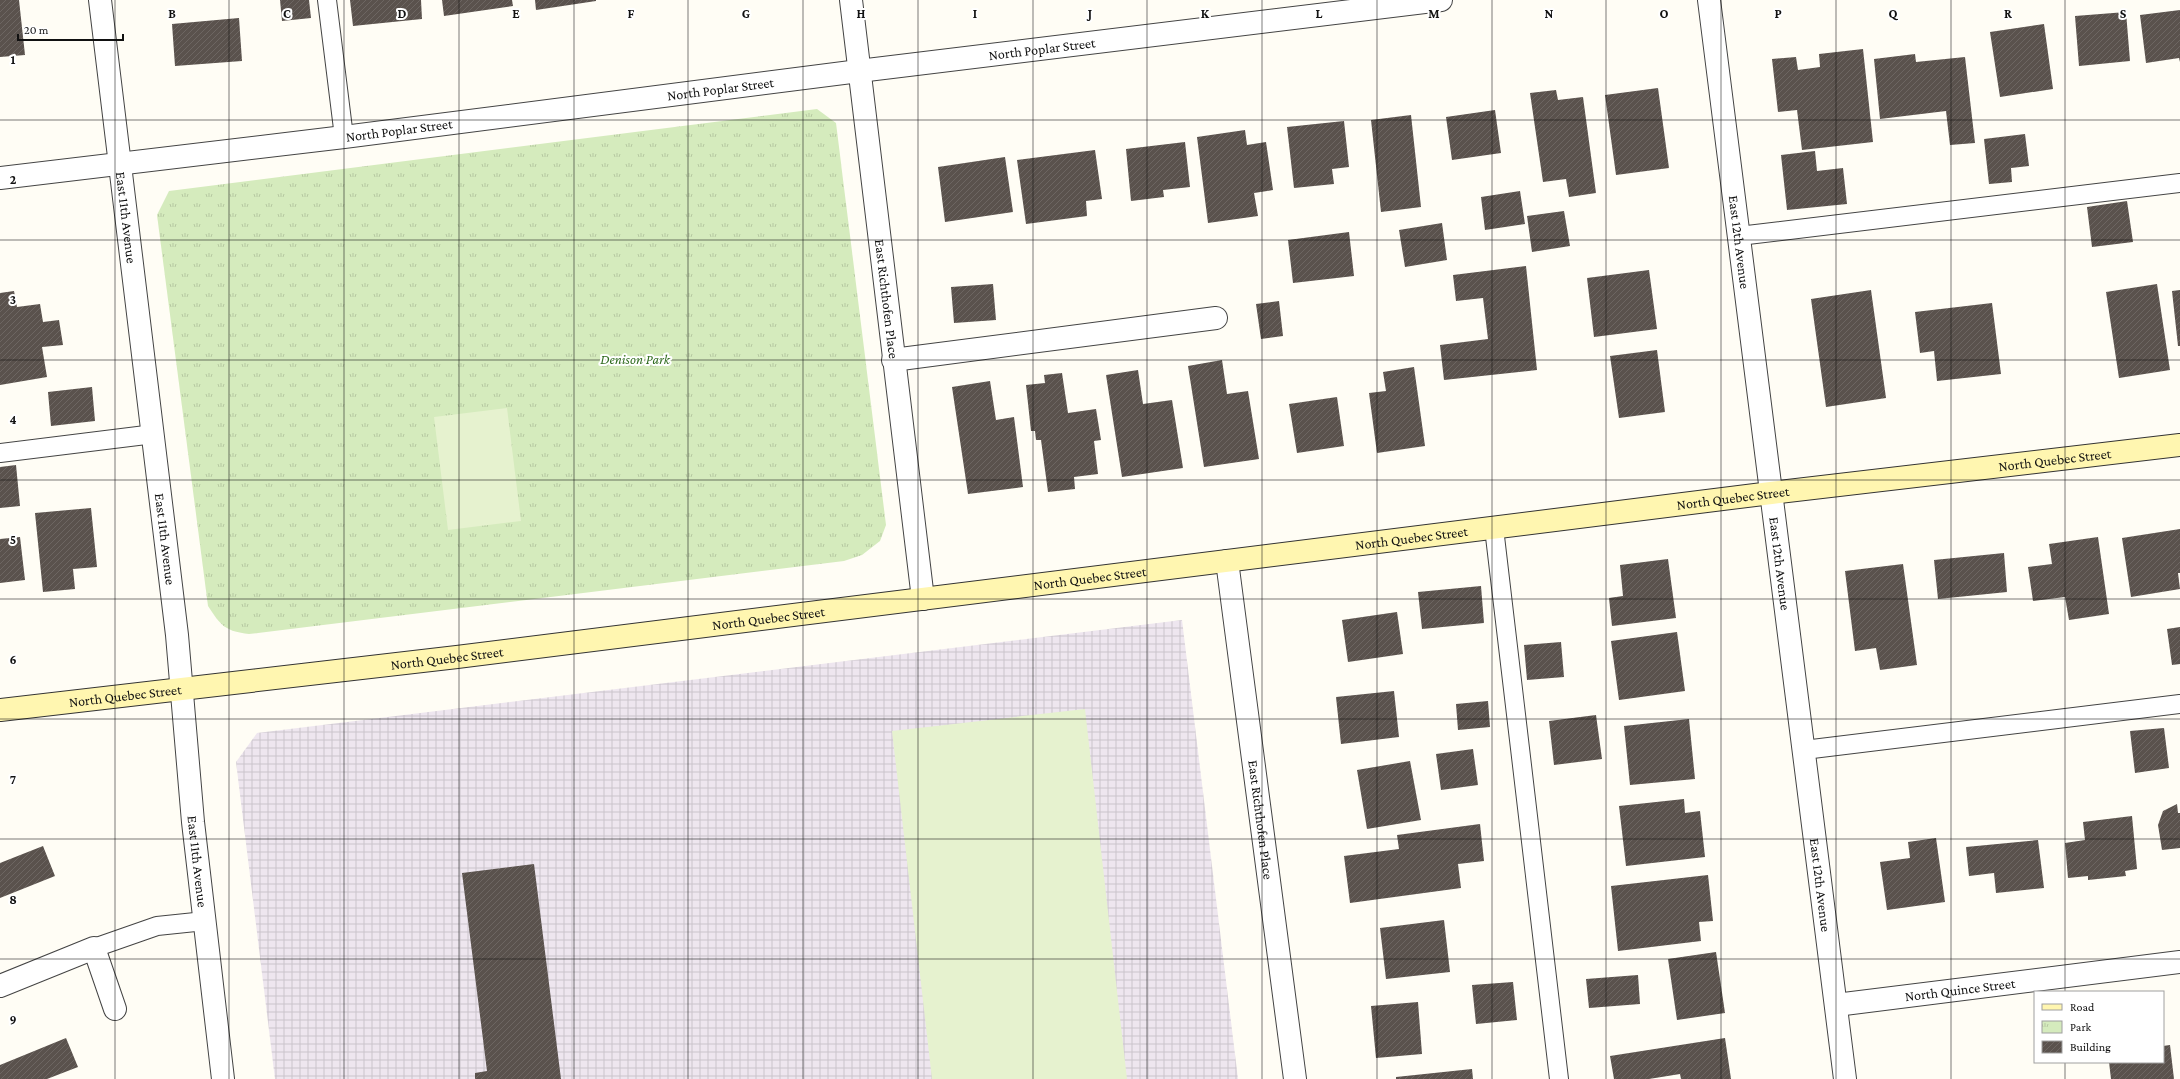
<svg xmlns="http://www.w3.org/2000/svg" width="2180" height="1079" viewBox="0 0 2180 1079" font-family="'Crimson Pro',serif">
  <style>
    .industrial { fill: url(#industrial-grid) }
    .park { fill: url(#park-tufts) }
    .pitch { fill: #e6f2cf }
    .building { fill: url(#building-hatch) }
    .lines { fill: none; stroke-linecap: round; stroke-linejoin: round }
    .service-casing { stroke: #444; stroke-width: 20 }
    .minor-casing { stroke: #444; stroke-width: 24 }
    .tertiary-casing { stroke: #444; stroke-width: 24 }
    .secondary-casing { stroke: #333; stroke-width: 24 }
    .service { stroke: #fff; stroke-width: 18 }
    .minor { stroke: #fff; stroke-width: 22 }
    .tertiary { stroke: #fff; stroke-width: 22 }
    .secondary { stroke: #fff6b0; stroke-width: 22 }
    .grid { fill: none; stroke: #111; stroke-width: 1; stroke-opacity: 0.55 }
    .labels { text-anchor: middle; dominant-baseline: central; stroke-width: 4; stroke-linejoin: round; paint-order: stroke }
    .street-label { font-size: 14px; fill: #111; stroke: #fff }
    .park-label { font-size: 14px; font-style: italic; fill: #2f6b1f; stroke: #fff }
    .grid-label { font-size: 13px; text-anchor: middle; font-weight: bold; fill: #111; stroke: #fff; stroke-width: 4; stroke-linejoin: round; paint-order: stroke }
  </style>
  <defs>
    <pattern id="industrial-grid" width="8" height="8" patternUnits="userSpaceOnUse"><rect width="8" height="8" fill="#eee6ef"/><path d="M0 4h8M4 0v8" fill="none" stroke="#cbc4cc"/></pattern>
    <pattern id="park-tufts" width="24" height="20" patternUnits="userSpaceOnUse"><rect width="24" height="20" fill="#d5ebbd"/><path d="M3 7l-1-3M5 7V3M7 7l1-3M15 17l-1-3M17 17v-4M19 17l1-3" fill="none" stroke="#b6c8a1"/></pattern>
    <pattern id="building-hatch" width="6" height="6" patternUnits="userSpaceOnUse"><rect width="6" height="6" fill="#5a524d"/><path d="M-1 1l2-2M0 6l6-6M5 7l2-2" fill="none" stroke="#6d6662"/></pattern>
  </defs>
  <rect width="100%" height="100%" fill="#fffdf5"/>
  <path class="industrial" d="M 1182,620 L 1238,1079 L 275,1079 L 236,762 L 257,733 Z"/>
  <path class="park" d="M 817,109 L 836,123 L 886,525 L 880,541 L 862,555 L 844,561 L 249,634 C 225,631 221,626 208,606 L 157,215 L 169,191 Z"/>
  <path class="pitch" d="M 507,408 L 521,521 L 448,530 L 434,417 Z
    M 1085,709 L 1127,1079 L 932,1079 L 892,731 Z"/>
  <path class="building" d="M 0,0 L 19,0 L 25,55 L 0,57 Z
    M 280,0 L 309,0 L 311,18 L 282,21 Z
    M 350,0 L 421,0 L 422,19 L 353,26 Z
    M 442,0 L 512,0 L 513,6 L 444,16 Z
    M 535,0 L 596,0 L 596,1 L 536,10 Z
    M 2180,10 L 2180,62 L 2179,58 L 2146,63 L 2140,15 Z
    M 2126,12 L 2130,61 L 2079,66 L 2075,16 Z
    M 239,18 L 242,61 L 175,66 L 172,24 Z
    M 2044,24 L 2053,89 L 2000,97 L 1990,32 Z
    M 1863,49 L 1873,142 L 1802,150 L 1797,110 L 1778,112 L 1772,59 L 1796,57 L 1798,70 L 1820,67 L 1819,54 Z
    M 1915,54 L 1916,62 L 1965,57 L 1975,143 L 1950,145 L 1946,111 L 1880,119 L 1874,59 Z
    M 1658,88 L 1669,168 L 1616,175 L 1605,95 Z
    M 1556,90 L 1558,100 L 1583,97 L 1596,193 L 1569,197 L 1566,179 L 1543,182 L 1530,93 Z
    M 1495,110 L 1501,153 L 1452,160 L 1446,117 Z
    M 1411,115 L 1421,207 L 1381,212 L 1371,120 Z
    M 1344,121 L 1349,167 L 1332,169 L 1334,184 L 1294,188 L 1287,127 Z
    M 1245,130 L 1247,145 L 1266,142 L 1273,190 L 1254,193 L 1258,216 L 1208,223 L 1197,137 Z
    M 2025,134 L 2029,166 L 2011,168 L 2012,182 L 1989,184 L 1984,139 Z
    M 1185,142 L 1190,187 L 1163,190 L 1164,197 L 1131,201 L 1126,149 Z
    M 1095,150 L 1102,199 L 1086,201 L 1087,216 L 1026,224 L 1017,160 Z
    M 1815,151 L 1817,171 L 1843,168 L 1847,204 L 1787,210 L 1781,155 Z
    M 1005,157 L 1013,212 L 945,222 L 938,167 Z
    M 1520,191 L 1525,224 L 1485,230 L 1481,197 Z
    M 2127,201 L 2133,242 L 2092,247 L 2087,207 Z
    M 1564,211 L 1570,246 L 1532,252 L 1527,216 Z
    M 1442,223 L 1447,260 L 1405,267 L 1399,230 Z
    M 1349,232 L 1354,276 L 1293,283 L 1288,240 Z
    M 1526,266 L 1537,370 L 1444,380 L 1440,345 L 1488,339 L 1483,298 L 1456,301 L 1453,275 Z
    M 1649,270 L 1657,329 L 1594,337 L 1587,278 Z
    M 993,284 L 996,320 L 954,323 L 951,287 Z
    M 2157,284 L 2170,370 L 2119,378 L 2106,292 Z
    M 1871,290 L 1886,398 L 1826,407 L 1811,299 Z
    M 2180,290 L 2180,346 L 2178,346 L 2172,291 Z
    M 14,291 L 17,307 L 40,304 L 43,322 L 59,320 L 63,345 L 42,347 L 47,377 L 0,385 L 0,293 Z
    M 1279,301 L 1283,336 L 1261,339 L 1256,304 Z
    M 1992,303 L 2001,374 L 1937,381 L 1934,351 L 1920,353 L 1915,312 Z
    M 1657,350 L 1665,412 L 1619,418 L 1610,356 Z
    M 1222,360 L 1227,394 L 1248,391 L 1259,459 L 1204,467 L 1188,366 Z
    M 1414,367 L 1425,446 L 1377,453 L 1369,393 L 1386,391 L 1383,372 Z
    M 1138,370 L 1143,404 L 1172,400 L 1183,468 L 1122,477 L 1106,375 Z
    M 1062,373 L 1068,413 L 1096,409 L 1101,440 L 1094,441 L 1098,474 L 1074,477 L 1075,489 L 1048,492 L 1041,440 L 1036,440 L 1035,431 L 1031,431 L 1026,385 L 1045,383 L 1044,375 Z
    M 990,381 L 996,420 L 1014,417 L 1023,487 L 968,494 L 952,387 Z
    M 92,387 L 95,421 L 51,426 L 48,392 Z
    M 1337,397 L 1344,446 L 1297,453 L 1289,404 Z
    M 16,465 L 20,506 L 0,508 L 0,467 Z
    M 91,508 L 97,567 L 73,569 L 75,589 L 43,592 L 35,513 Z
    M 2180,529 L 2180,573 L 2178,573 L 2180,589 L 2131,597 L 2122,538 Z
    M 20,537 L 25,580 L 0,583 L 0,539 Z
    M 2098,537 L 2109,614 L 2069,620 L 2065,597 L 2033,601 L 2028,567 L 2052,564 L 2049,544 Z
    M 2004,553 L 2007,592 L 1938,599 L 1934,560 Z
    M 1668,559 L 1676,618 L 1612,626 L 1609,598 L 1623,596 L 1620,565 Z
    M 1903,564 L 1917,665 L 1880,670 L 1876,648 L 1855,651 L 1845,571 Z
    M 1481,586 L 1484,623 L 1422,629 L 1418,592 Z
    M 1397,612 L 1403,654 L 1348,662 L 1342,620 Z
    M 2180,627 L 2180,664 L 2172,665 L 2167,629 Z
    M 1677,632 L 1685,691 L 1619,700 L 1611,641 Z
    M 1561,642 L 1564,677 L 1527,680 L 1524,645 Z
    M 1394,691 L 1399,737 L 1341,744 L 1336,697 Z
    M 1488,701 L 1490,727 L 1458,730 L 1456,704 Z
    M 1596,715 L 1602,759 L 1554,765 L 1549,721 Z
    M 1689,719 L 1695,779 L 1630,785 L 1624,726 Z
    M 2164,728 L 2169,768 L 2135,773 L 2130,731 Z
    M 1473,749 L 1478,785 L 1441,790 L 1436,754 Z
    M 1410,761 L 1421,820 L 1367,829 L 1357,770 Z
    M 1684,799 L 1685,813 L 1700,811 L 1705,857 L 1626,866 L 1619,806 Z
    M 2177,804 L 2178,813 L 2180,813 L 2180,848 L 2162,850 L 2158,825 L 2163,811 Z
    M 2132,816 L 2137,869 L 2125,871 L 2126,876 L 2088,880 L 2088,876 L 2068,878 L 2065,843 L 2085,840 L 2083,822 Z
    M 1480,824 L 1484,861 L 1458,864 L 1461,888 L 1350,903 L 1344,856 L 1399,849 L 1397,835 Z
    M 1936,838 L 1945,902 L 1887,910 L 1880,862 L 1910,858 L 1908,842 Z
    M 2038,840 L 2044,888 L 1996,893 L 1994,873 L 1969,876 L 1966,847 Z
    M 43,846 L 55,876 L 0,898 L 0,863 Z
    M 534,864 L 561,1079 L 475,1079 L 475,1073 L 487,1071 L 462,873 Z
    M 1708,875 L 1713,921 L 1699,922 L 1701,941 L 1618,951 L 1611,886 Z
    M 1444,920 L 1450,972 L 1386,979 L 1380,928 Z
    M 1716,952 L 1725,1013 L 1677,1020 L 1668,959 Z
    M 1638,975 L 1640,1004 L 1589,1008 L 1586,979 Z
    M 1513,982 L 1517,1020 L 1476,1024 L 1472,985 Z
    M 1418,1002 L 1422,1054 L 1376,1058 L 1371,1006 Z
    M 66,1038 L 78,1067 L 47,1079 L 0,1079 L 0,1065 Z
    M 1725,1038 L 1731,1079 L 1681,1079 L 1680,1074 L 1649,1079 L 1614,1079 L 1610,1056 Z
    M 2170,1045 L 2174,1079 L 2111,1079 L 2109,1062 L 2163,1062 L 2163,1046 Z
    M 1472,1069 L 1473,1079 L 1396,1079 L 1396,1077 Z"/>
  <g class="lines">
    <defs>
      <path id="service" d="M 327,0 L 344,137
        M 1739,236 L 2180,183
        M 0,453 L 154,434
        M 1494,528 L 1559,1079
        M 1804,750 L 2180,704
        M 94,948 L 157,926 L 205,921"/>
      <g id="minor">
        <path id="s1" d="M 851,0 L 923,599"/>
        <path id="s2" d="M 1709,0 L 1845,1079"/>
        <path id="s3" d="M 0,178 L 344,137 L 859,71 L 1441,0"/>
        <path d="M 893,360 L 1216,318"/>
        <path id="s4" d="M 1227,561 L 1295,1079"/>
        <path d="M 0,986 L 94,948 L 115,1009"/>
        <path id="s5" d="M 1836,1005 L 2180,962"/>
      </g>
      <g id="tertiary">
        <path id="s6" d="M 100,0 L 177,635 L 193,822 L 223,1079"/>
      </g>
      <g id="secondary">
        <path id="s7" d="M 0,710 L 457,657 L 1771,493 L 2180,445"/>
      </g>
    </defs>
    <use href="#service" class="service-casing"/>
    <use href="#minor" class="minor-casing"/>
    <use href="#tertiary" class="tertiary-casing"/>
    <use href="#secondary" class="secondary-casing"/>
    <use href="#service" class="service"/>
    <use href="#minor" class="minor"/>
    <use href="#tertiary" class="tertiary"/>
    <use href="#secondary" class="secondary"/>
  </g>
  <path class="grid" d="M 115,0 L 115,1079M 229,0 L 229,1079M 344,0 L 344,1079M 459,0 L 459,1079M 574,0 L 574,1079M 688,0 L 688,1079M 803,0 L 803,1079M 918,0 L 918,1079M 1033,0 L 1033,1079M 1147,0 L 1147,1079M 1262,0 L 1262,1079M 1377,0 L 1377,1079M 1492,0 L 1492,1079M 1606,0 L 1606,1079M 1721,0 L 1721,1079M 1836,0 L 1836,1079M 1951,0 L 1951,1079M 2065,0 L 2065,992M 0,120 L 2180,120M 0,240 L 2180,240M 0,360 L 2180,360M 0,480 L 2180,480M 0,599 L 2180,599M 0,719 L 2180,719M 0,839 L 2180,839M 0,959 L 2180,959M 2065,1062 L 2065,1079"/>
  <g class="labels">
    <g class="street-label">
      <text stroke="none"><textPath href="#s3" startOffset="1050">North Poplar Street</textPath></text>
      <text stroke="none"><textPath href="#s3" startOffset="726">North Poplar Street</textPath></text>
      <text stroke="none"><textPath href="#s3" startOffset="402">North Poplar Street</textPath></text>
      <text stroke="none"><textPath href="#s6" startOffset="219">East 11th Avenue</textPath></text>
      <text stroke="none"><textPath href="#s2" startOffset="244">East 12th Avenue</textPath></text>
      <text stroke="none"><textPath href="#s1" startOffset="301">East Richthofen Place</textPath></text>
      <text stroke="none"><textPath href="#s7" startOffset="2070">North Quebec Street</textPath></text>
      <text stroke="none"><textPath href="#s7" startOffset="1746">North Quebec Street</textPath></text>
      <text stroke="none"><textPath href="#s7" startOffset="1422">North Quebec Street</textPath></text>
      <text stroke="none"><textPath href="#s6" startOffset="543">East 11th Avenue</textPath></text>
      <text stroke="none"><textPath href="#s2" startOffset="568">East 12th Avenue</textPath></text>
      <text stroke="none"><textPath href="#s7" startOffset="1098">North Quebec Street</textPath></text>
      <text stroke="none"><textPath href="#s7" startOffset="774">North Quebec Street</textPath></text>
      <text stroke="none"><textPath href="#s7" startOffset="450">North Quebec Street</textPath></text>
      <text stroke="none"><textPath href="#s7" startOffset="126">North Quebec Street</textPath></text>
      <text stroke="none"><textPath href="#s4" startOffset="261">East Richthofen Place</textPath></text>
      <text stroke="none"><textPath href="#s6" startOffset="867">East 11th Avenue</textPath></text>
      <text stroke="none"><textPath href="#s2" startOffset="892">East 12th Avenue</textPath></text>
      <text stroke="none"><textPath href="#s5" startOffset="125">North Quince Street</textPath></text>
    </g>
    <g class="park-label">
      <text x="635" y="359">Denison Park</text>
    </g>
  </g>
  <g class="grid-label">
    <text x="172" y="18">B</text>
    <text x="287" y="18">C</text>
    <text x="402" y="18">D</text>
    <text x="516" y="18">E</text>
    <text x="631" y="18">F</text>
    <text x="746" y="18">G</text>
    <text x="861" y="18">H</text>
    <text x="975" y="18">I</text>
    <text x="1090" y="18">J</text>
    <text x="1205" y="18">K</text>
    <text x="1319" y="18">L</text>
    <text x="1434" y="18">M</text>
    <text x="1549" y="18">N</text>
    <text x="1664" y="18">O</text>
    <text x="1778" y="18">P</text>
    <text x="1893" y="18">Q</text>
    <text x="2008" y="18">R</text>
    <text x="2123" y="18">S</text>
    <text x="13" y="64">1</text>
    <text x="13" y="184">2</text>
    <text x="13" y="304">3</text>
    <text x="13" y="424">4</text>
    <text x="13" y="544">5</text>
    <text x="13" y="664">6</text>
    <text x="13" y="784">7</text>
    <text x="13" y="904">8</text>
    <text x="13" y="1024">9</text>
  </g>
  <rect x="2034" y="991" width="130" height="72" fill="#ffffff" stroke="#a0a0a0"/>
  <rect x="2042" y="1004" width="20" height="6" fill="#fff6b0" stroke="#a0a0a0"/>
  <text x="2070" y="1011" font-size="12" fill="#111111">Road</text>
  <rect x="2042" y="1021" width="20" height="12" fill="url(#park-tufts)" stroke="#a0a0a0"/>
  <text x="2070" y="1031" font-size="12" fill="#111111">Park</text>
  <rect x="2042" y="1041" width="20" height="12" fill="url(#building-hatch)" stroke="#a0a0a0"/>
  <text x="2070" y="1051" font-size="12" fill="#111111">Building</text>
  <path d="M18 34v6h105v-6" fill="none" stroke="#111111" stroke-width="2"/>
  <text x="24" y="34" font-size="12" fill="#111111" stroke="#ffffff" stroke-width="3" paint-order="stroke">20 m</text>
</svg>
